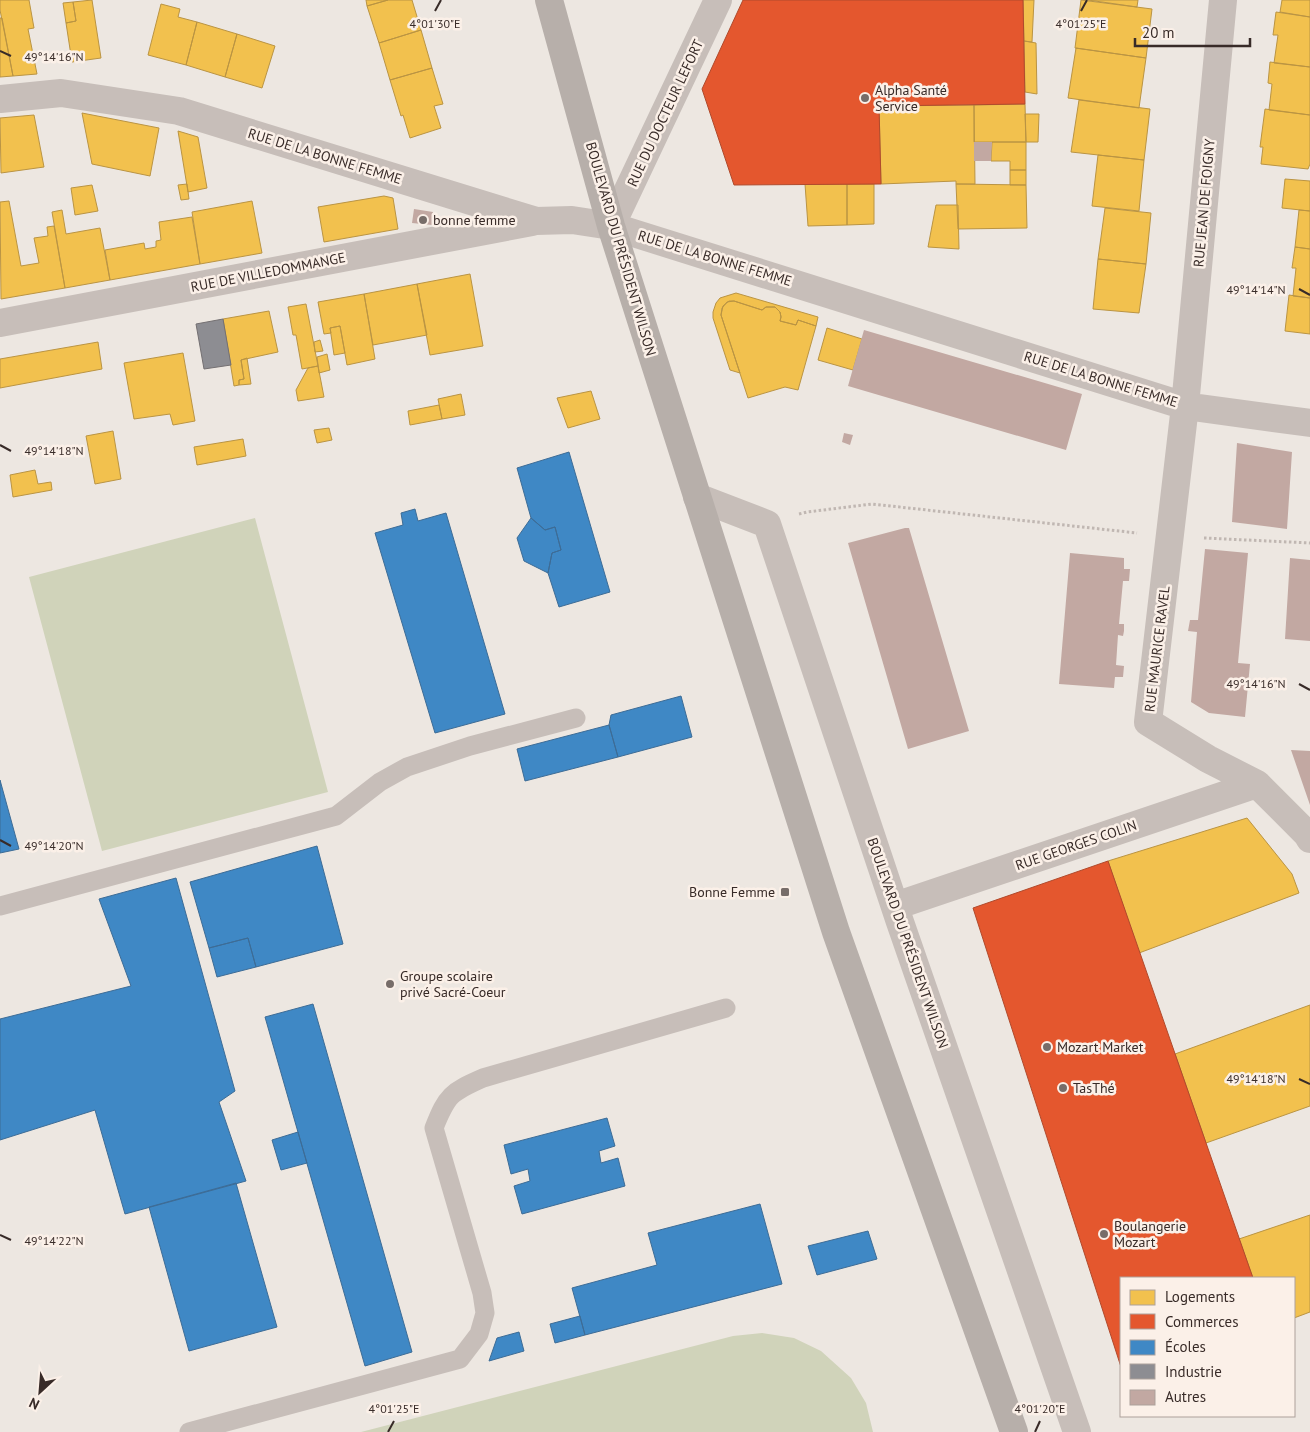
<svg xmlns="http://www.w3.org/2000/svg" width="1310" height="1432" viewBox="0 0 1310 1432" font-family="'PT Sans',sans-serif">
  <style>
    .green { fill: #d0d3ba }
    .homes { fill: #f2c14e; stroke: #ba9443 }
    .shops { fill: #e4572e; stroke: #b04a2c }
    .schools { fill: #3f88c5; stroke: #3d6c96 }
    .industry { fill: #8d8d92; stroke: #747072 }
    .building { fill: #c2a8a2 }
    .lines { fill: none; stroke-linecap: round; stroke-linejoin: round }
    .path { stroke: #c0b7b2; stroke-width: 3; stroke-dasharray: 2.5 2.5; stroke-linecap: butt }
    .lane { stroke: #c7beb9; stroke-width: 19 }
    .street { stroke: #c7beb9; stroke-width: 28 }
    .secondary { stroke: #b7afaa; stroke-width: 28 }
    .ticks { fill: none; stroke: #382b28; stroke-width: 2 }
    .poi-dot { fill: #776d69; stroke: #fbf0e8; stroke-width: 2 }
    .labels { text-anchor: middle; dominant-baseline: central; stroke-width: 5; stroke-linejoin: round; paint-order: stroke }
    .poi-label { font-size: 14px; fill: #382b28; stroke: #fbf0e8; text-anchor: start }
    .street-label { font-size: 14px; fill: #382b28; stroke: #fbf0e8 }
    .ticks-label { font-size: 12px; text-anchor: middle; fill: #382b28; stroke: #fbf0e8; stroke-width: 5; stroke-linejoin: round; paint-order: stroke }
  </style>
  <rect width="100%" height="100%" fill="#ede7e1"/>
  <path class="green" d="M 255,518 L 328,792 L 102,851 L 29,577 Z
    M 762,1333 L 794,1338 L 821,1351 L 851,1378 L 866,1403 L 873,1432 L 361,1432 L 733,1336 Z"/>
  <path class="homes" d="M 0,0 L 29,0 L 34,28 L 28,29 L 37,74 L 13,76 L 0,10 Z
    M 92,0 L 101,58 L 72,62 L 66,23 L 76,21 L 73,2 Z
    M 366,0 L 388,0 L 367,6 Z
    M 388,0 L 412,0 L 421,30 L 379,43 L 367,6 Z
    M 1023,0 L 1034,0 L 1032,42 L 1024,41 Z
    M 1081,0 L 1152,9 L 1146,58 L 1075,48 Z
    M 1088,0 L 1138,0 L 1137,7 Z
    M 1282,0 L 1310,0 L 1310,17 L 1280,12 Z
    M 73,2 L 76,21 L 66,23 L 63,3 Z
    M 161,4 L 180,9 L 178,17 L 197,22 L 186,65 L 148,55 Z
    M 1276,12 L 1310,17 L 1310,67 L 1274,63 L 1278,35 L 1273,35 Z
    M 0,18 L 2,18 L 13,76 L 0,77 Z
    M 197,22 L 237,34 L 225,77 L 186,65 Z
    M 421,30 L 432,68 L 390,80 L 379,43 Z
    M 237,34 L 275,46 L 262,88 L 225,77 Z
    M 1024,41 L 1036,43 L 1037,94 L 1025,92 Z
    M 1076,48 L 1146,58 L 1139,108 L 1068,98 Z
    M 1270,62 L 1310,67 L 1310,115 L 1269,110 L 1272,84 L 1268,83 Z
    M 432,68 L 443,104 L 434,106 L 441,128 L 410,138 L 403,115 L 401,116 L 390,80 Z
    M 1079,100 L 1150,109 L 1144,160 L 1071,152 Z
    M 1025,104 L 1026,142 L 974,142 L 974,105 Z
    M 974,105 L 975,184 L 956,184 L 956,181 L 881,184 L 879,106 Z
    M 1265,109 L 1310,115 L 1310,164 L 1308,169 L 1261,164 L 1263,147 L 1260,147 Z
    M 82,113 L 159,128 L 150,176 L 92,164 Z
    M 1025,114 L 1039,114 L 1038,142 L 1026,142 Z
    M 34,115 L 44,167 L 1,173 L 0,118 Z
    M 178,131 L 198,137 L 207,188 L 188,192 Z
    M 992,142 L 1026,142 L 1026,170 L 1010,170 L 1010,161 L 991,161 Z
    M 1098,155 L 1144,160 L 1139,211 L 1092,206 Z
    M 1010,170 L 1026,170 L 1026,185 L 1010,185 Z
    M 1285,179 L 1310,181 L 1310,211 L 1282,208 Z
    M 187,184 L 189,199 L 181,200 L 178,185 Z
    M 805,184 L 847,184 L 847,225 L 808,226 Z
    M 847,184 L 874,184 L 874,224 L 847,225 Z
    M 956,184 L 1026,185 L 1027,228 L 958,229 Z
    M 92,185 L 98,211 L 75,215 L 71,188 Z
    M 384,196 L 393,198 L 398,229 L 324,242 L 318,207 Z
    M 9,201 L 21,266 L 39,263 L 34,238 L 48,236 L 47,227 L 54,226 L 65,288 L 1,299 L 0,202 Z
    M 252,201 L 262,253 L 200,264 L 192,212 Z
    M 936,205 L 958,205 L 959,249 L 928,247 Z
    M 1105,208 L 1151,213 L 1146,264 L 1098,259 Z
    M 62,210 L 66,234 L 100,228 L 110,280 L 65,288 L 52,212 Z
    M 1299,210 L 1310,211 L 1310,249 L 1295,247 Z
    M 192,217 L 200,264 L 110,280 L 105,250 L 144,243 L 145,249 L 156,247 L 156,241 L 161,240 L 159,222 Z
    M 1295,247 L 1310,249 L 1310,298 L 1293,296 L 1296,268 L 1292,268 Z
    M 1098,259 L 1146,264 L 1139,313 L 1093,309 Z
    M 470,274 L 483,346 L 430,355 L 417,284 Z
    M 417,284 L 427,335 L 373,345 L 364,294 Z
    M 736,293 L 818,317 L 816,326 L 798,320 L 796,325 L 780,321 L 781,317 L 780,312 L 775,307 L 766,307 L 762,310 L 734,301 L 727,302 L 722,308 L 721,315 L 740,373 L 730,370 L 713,318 L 713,312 L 716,303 L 720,298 Z
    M 364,294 L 375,359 L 347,365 L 340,326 L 330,328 L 331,333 L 324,334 L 318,302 Z
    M 1289,295 L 1310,298 L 1310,334 L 1285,331 Z
    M 729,301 L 734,301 L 762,310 L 766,307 L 775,307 L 780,312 L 781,317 L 780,321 L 796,325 L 798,320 L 816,326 L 798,390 L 785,387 L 748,398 L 721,315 L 723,306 Z
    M 306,304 L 318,366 L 302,369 L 296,335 L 293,335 L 288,307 Z
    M 269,311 L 278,352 L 241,360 L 244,379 L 239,380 L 239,385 L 234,386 L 223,319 Z
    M 340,326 L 345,353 L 334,355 L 330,328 Z
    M 827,328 L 862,339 L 853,370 L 818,360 Z
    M 320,340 L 323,351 L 315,352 L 314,342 Z
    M 98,342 L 102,369 L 0,388 L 0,359 Z
    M 183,353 L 195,421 L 173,425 L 170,414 L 134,419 L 124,363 Z
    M 327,354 L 330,370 L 319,373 L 317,357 Z
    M 247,358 L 251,384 L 239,385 L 239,380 L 244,379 L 241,360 Z
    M 318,366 L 324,397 L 298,401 L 296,390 L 308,368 Z
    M 591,391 L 600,419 L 568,428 L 557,398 Z
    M 461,394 L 465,415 L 442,419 L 438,399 Z
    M 439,405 L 442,419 L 410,425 L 408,411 Z
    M 329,428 L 332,440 L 317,443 L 314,430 Z
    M 113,431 L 121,479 L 95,484 L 86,436 Z
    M 243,439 L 246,456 L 197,465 L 194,447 Z
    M 35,470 L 38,484 L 51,482 L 52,490 L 13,497 L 10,475 Z
    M 1247,818 L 1292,874 L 1299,893 L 1139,953 L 1108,861 Z
    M 1310,1005 L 1310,1106 L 1206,1143 L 1175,1054 Z
    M 1310,1215 L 1310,1312 L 1294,1318 L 1294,1278 L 1253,1278 L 1239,1239 Z"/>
  <path class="shops" d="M 743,0 L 1023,0 L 1025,104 L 879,106 L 881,184 L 734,185 L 702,89 Z
    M 1108,861 L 1253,1278 L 1121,1278 L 1121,1367 L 973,908 Z"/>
  <path class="schools" d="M 569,452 L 610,592 L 559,607 L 548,573 L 552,553 L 561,550 L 555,527 L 545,530 L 531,518 L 517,468 Z
    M 415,509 L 418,521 L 446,513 L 505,714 L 435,733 L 375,533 L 403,525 L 401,513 Z
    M 531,518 L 545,530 L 555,527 L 561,550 L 552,553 L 548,573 L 524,561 L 517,538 Z
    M 681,696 L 692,737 L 618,757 L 609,725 L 611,715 Z
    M 609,725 L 618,757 L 525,781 L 517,749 Z
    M 0,780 L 19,849 L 0,853 Z
    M 317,846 L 343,944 L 256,967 L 248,938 L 209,948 L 190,882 Z
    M 176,878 L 235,1091 L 219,1102 L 246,1181 L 125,1214 L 95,1110 L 0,1140 L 0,1019 L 131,986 L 99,899 Z
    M 248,938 L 256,967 L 217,977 L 209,948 Z
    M 313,1004 L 412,1352 L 365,1366 L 265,1017 Z
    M 607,1118 L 615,1146 L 599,1151 L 601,1163 L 618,1158 L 625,1186 L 522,1214 L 514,1186 L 530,1181 L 528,1169 L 511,1174 L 504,1145 Z
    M 298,1132 L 307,1163 L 281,1170 L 272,1140 Z
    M 236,1183 L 277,1327 L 189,1351 L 149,1207 Z
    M 760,1204 L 782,1284 L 585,1335 L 572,1288 L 657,1265 L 648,1233 Z
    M 868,1231 L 877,1259 L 817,1275 L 808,1246 Z
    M 580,1316 L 585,1335 L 555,1343 L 550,1324 Z
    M 519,1332 L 524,1351 L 489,1361 L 497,1338 Z"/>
  <path class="industry" d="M 223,319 L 231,365 L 204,369 L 196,324 Z"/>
  <path class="building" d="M 974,142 L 992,142 L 991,161 L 974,161 Z
    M 414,209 L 433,212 L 432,225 L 412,223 Z
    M 864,330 L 1082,394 L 1066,450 L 848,386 Z
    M 844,433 L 853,435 L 850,445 L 842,442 Z
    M 1237,443 L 1292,452 L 1287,529 L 1232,522 Z
    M 905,528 L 909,528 L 969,731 L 908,749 L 848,543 Z
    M 1205,549 L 1248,553 L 1238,663 L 1250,664 L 1245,717 L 1209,713 L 1191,702 L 1197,632 L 1188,631 L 1190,620 L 1198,620 Z
    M 1070,553 L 1124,558 L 1124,569 L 1130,569 L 1129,581 L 1123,581 L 1119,624 L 1124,624 L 1124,631 L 1123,636 L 1118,635 L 1116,665 L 1124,666 L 1123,677 L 1115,677 L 1114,688 L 1059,684 Z
    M 1290,558 L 1310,560 L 1310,641 L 1285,639 Z
    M 1291,750 L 1310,751 L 1310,805 Z"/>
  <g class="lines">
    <path class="path" d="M 799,514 L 807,512 L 872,504 L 1137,533
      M 1204,538 L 1310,543"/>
    <path class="lane" d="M 0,906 L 336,816 L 380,782 L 407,767 L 470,746 L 576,718
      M 189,1432 L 460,1359 L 479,1334 L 485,1313 L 482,1293 L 434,1128 C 447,1095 451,1092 483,1078 L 726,1008"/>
    <path class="street" d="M 1223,0 L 1185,406 L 1148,722 L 1208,759 L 1257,784 L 1307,834 L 1310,839
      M 0,99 L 61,93 L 179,111 L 536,221 L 572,220 L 611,226 L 1185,406 L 1310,423
      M 611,226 L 718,0
      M 0,323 L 532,222
      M 697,497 L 767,524 L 900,922 L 1077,1432
      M 895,906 L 1257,784"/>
    <path class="secondary" d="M 549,0 L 611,226 L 836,932 L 1014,1432"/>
  </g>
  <path class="ticks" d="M 435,11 L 441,0M 1081,11 L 1087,0M 0,51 L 11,56M 1299,289 L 1310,295M 0,445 L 11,451M 1299,684 L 1310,690M 0,840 L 11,846M 1299,1079 L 1310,1084M 0,1235 L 11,1240M 388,1432 L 394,1421M 1035,1432 L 1040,1421"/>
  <g class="poi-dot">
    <circle cx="865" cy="98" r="5"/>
    <circle cx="423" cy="220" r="5"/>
    <rect x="780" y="887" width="10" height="10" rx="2.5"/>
    <circle cx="390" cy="984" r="5"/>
    <circle cx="1047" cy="1047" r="5"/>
    <circle cx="1063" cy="1088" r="5"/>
    <circle cx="1104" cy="1234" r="5"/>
  </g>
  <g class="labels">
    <g class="poi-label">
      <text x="875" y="90">Alpha Santé<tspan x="875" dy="16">Service</tspan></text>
      <text x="433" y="220">bonne femme</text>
      <text x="775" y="892" text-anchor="end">Bonne Femme</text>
      <text x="400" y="976">Groupe scolaire<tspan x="400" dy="16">privé Sacré-Coeur</tspan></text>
      <text x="1057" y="1047">Mozart Market</text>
      <text x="1073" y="1088">TasThé</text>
      <text x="1114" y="1226">Boulangerie<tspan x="1114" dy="16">Mozart</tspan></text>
    </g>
    <g class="street-label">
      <text transform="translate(665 113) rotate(-65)">RUE DU DOCTEUR LEFORT</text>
      <text transform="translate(325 156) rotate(17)">RUE DE LA BONNE FEMME</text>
      <text transform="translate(1204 203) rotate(-85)">RUE JEAN DE FOIGNY</text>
      <text transform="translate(621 249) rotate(74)">BOULEVARD DU PRÉSIDENT WILSON</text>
      <text transform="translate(715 258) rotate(17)">RUE DE LA BONNE FEMME</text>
      <text transform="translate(268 272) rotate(-11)">RUE DE VILLEDOMMANGE</text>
      <text transform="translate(1101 379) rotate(17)">RUE DE LA BONNE FEMME</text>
      <text transform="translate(1157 649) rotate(-83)">RUE MAURICE RAVEL</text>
      <text transform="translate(1076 845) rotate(-19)">RUE GEORGES COLIN</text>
      <text transform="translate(908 943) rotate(71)">BOULEVARD DU PRÉSIDENT WILSON</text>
    </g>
  </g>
  <g class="ticks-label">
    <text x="435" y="28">4°01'30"E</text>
    <text x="1081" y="28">4°01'25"E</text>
    <text x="54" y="61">49°14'16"N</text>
    <text x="1256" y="294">49°14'14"N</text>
    <text x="54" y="455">49°14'18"N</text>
    <text x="1256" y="688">49°14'16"N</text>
    <text x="54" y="850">49°14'20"N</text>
    <text x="1256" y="1083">49°14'18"N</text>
    <text x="54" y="1245">49°14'22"N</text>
    <text x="394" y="1413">4°01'25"E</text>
    <text x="1040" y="1413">4°01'20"E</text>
  </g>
  <rect x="1120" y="1277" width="175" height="140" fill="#fbf0e8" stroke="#ada19b"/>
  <rect x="1130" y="1290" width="25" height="15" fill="#f2c14e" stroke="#ada19b"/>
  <text x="1165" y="1302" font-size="15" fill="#382b28">Logements</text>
  <rect x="1130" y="1314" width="25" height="15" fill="#e4572e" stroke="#ada19b"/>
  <text x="1165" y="1327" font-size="15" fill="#382b28">Commerces</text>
  <rect x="1130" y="1340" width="25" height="15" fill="#3f88c5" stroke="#ada19b"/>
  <text x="1165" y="1352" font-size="15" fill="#382b28">Écoles</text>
  <rect x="1130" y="1364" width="25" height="15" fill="#8d8d92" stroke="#ada19b"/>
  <text x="1165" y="1377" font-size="15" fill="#382b28">Industrie</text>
  <rect x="1130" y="1390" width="25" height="15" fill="#c2a8a2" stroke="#ada19b"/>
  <text x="1165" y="1402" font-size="15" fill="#382b28">Autres</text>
  <g transform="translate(40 1392) rotate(206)" stroke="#fbf0e8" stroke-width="4" paint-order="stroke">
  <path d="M0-4L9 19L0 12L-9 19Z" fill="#382b28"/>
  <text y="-8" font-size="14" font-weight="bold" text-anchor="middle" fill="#382b28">N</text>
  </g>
  <path d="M1135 38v8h115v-8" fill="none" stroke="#382b28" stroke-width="2.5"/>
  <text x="1142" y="38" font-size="15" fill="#382b28" stroke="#fbf0e8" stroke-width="4" paint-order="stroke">20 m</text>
</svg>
